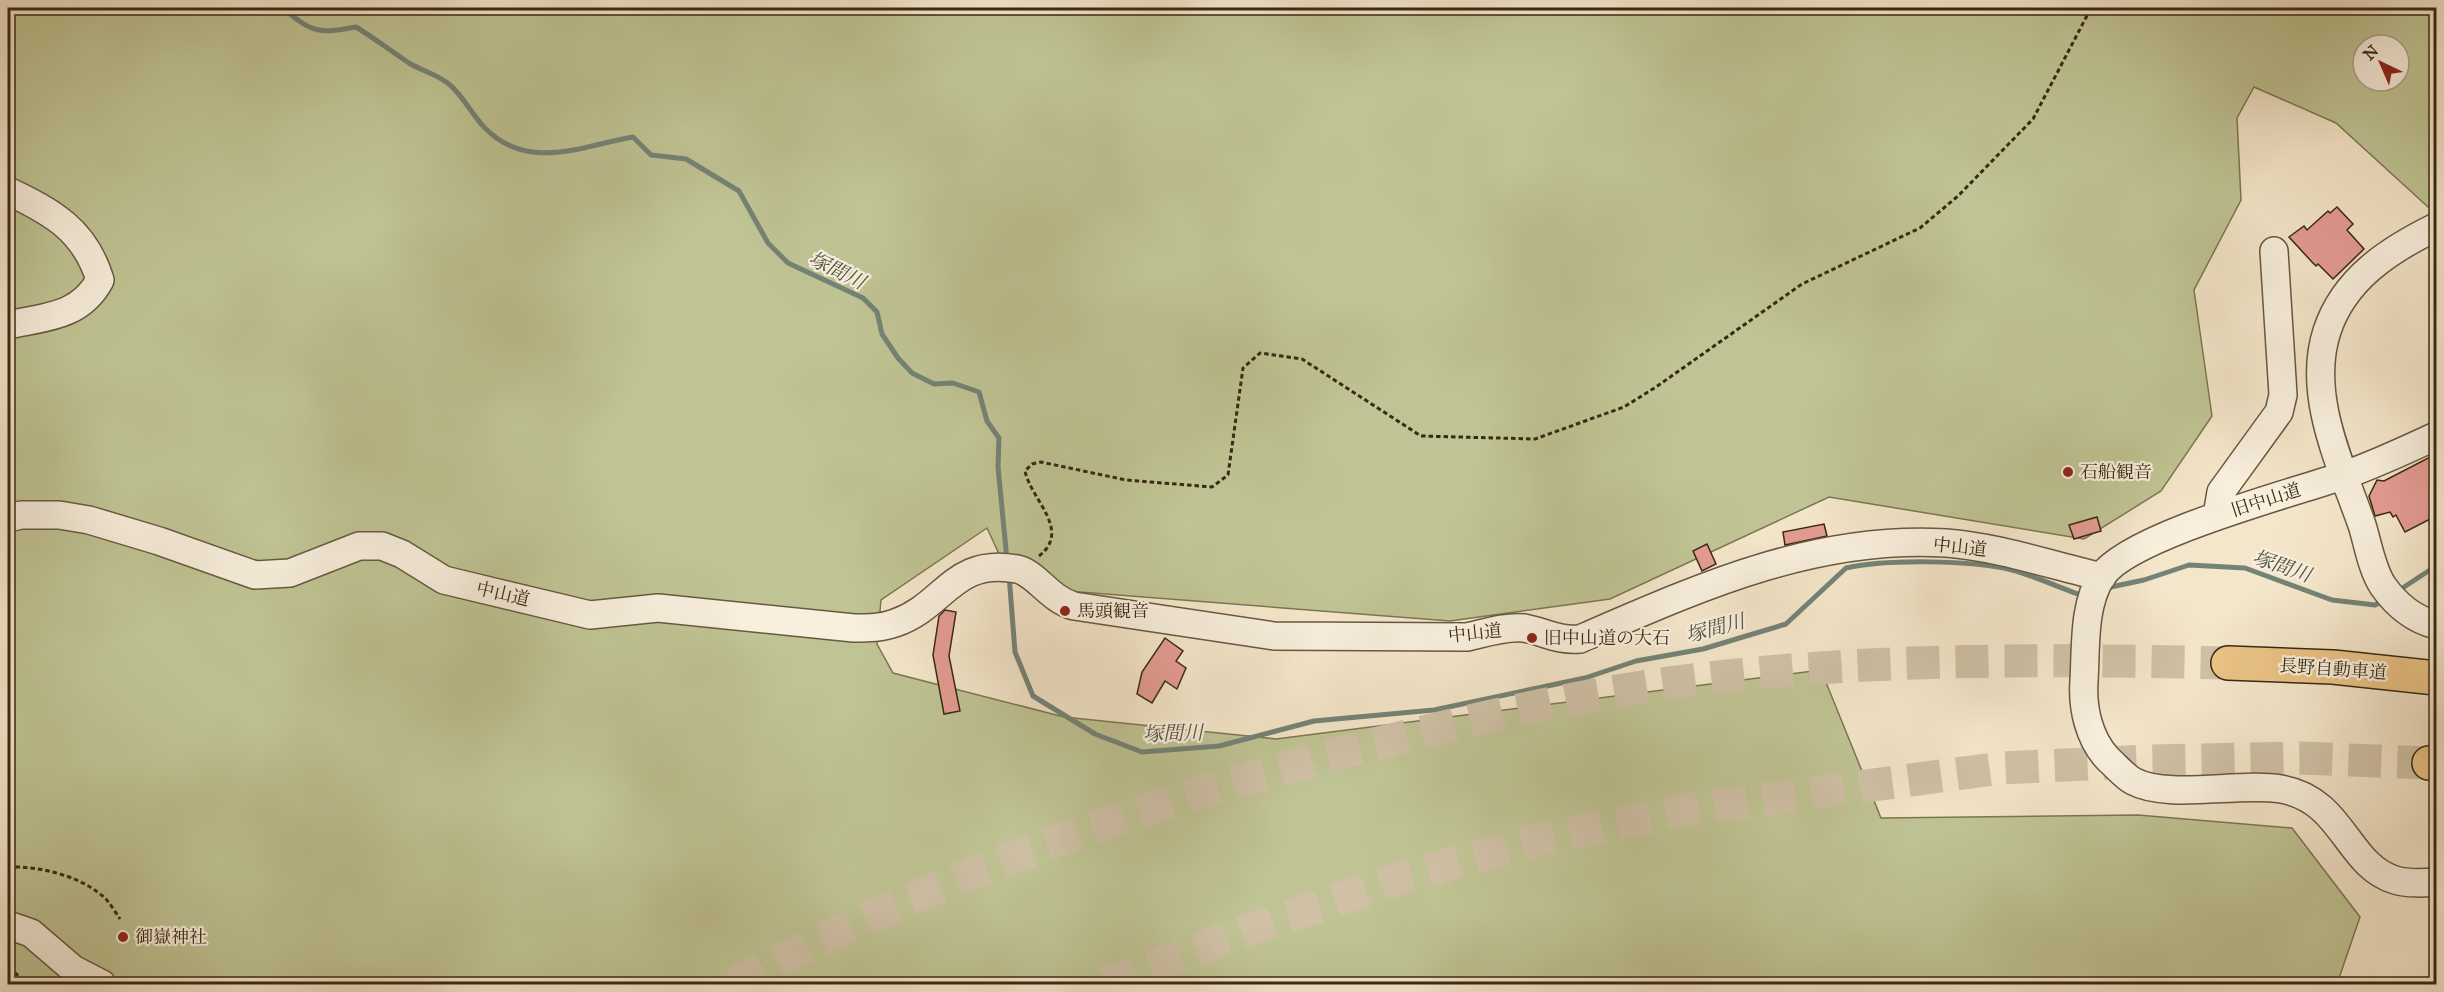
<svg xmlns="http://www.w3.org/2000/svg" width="2444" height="992" viewBox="0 0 2444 992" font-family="'IM FELL Great Primer','Noto Serif JP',serif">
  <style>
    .green { fill: #c0c494; stroke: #7c7654; stroke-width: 1.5; fill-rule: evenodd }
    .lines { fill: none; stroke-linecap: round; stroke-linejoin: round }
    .stream { stroke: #748377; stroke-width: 5 }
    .building { fill: #e39c93; stroke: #392814; stroke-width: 1.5 }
    .highway-tunnel { stroke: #cfc0a6; stroke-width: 33; stroke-dasharray: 33 16; stroke-linecap: butt }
    .minor-casing { stroke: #685842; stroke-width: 30 }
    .highway-casing { stroke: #392814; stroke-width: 36 }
    .path { stroke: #392814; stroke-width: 3; stroke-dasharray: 4.5 3; stroke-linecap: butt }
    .minor { stroke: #f8efdd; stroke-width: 27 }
    .highway { stroke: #eac385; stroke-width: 33 }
    .poi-dot { fill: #8f2418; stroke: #f8efdd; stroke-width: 2 }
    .labels { text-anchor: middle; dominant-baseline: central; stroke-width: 4.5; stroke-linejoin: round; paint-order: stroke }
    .poi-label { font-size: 18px; fill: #392814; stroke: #f8efdd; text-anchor: start }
    .street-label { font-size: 18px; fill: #392814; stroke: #f8efdd }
    .water-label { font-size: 20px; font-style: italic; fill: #575546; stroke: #f8efdd }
  </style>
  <rect width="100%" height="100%" fill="#f4e6ca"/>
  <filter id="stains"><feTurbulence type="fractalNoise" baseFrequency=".00333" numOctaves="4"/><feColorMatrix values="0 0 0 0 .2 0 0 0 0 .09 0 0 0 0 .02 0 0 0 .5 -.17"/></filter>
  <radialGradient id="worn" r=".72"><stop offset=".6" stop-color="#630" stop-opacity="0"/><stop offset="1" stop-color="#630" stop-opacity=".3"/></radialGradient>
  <path class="green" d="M 8,8 L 2436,8 L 2436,204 L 2428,207 L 2336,123 L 2254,87 L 2237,118 L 2241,200 L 2194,290 L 2212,416 L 2161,491 L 2084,539 L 1829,497 L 1610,599 L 1450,621 L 1054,590 L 1000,556 L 987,528 L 881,600 L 877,644 L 893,673 L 1064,717 L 1276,739 L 1821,670 L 1881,818 L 2138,815 L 2292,828 L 2360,917 L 2337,984 L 8,984 ZM 2363,45 L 2399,45 L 2399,81 L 2363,81 Z"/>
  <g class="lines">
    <path class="stream" d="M 283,8 C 312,33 319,34 356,27 C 374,38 391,51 409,63 C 422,71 439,75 450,85 C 464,97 472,115 485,128 C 528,172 582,146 633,137 L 651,155 L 686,159 L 739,191 L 768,243 L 788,263 L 863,298 L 877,312 L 882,334 L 898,358 L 912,373 L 934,384 L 953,383 L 979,392 L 987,421 L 999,438 L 998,467 L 1007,560
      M 1009,575 L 1015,652 L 1033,696 L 1095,734 L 1142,752 L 1219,746 L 1314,721 L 1434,710 L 1585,678 L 1636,661 L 1703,649 L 1786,624 L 1846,568 C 1887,559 1971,560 2012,570 C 2034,576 2056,586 2078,594 L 2085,593
      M 2106,588 L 2144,580 L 2189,565 L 2245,568 L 2332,600 L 2375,605 L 2383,601
      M 2398,591 L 2436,566"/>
  </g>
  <path class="building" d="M 2337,207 L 2353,224 L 2347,230 L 2364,249 L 2333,279 L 2318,264 L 2316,266 L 2312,262 L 2289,237 L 2304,226 L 2307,230 L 2328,211 L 2330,213 Z
    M 2436,454 L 2436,516 L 2405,532 L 2396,515 L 2393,517 L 2390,512 L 2375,516 L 2369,496 L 2377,480 L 2384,481 Z
    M 2097,517 L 2101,531 L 2074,539 L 2069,525 Z
    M 1824,524 L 1827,536 L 1785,545 L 1783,532 Z
    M 1707,544 L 1716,564 L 1702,571 L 1693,551 Z
    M 945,610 L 956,612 L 949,656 L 960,711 L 944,714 L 933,655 L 939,616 Z
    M 1165,638 L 1183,651 L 1176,661 L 1186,668 L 1177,689 L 1165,681 L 1152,703 L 1137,694 L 1142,672 Z"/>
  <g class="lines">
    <path class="highway-tunnel" d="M 734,984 C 944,872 1172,793 1403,737 C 1503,712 1605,690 1708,678 C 1881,658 2055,659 2228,663
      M 1104,984 L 1260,926 L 1404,877 L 1545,838 L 1685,810 L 2001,768 L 2149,761 L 2300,758 L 2429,763"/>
    <defs>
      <path id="minor" d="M 8,191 C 52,212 85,230 100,280 C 80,317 45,317 8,325
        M 2436,227 C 2389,250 2344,279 2327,331 C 2306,395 2341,465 2362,525 C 2368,544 2372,570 2383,586 C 2397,606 2413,619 2436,625
        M 2436,436 C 2406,450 2374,465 2342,476 C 2292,493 2129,536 2102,576 C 2083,604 2086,648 2084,681 C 2082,708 2089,739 2108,759 C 2116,766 2124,776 2133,781 C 2168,800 2239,782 2281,789 C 2344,800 2346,865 2395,880 C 2408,884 2423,883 2436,882
        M 2217,516 L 2221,492 L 2279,412 L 2283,395 L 2274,251
        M 8,518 L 21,515 L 59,515 L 89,520 L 159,541 L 255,575 L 290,573 L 359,546 L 382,546 L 402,554 L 444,580 L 590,615 L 658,608 L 854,628 C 868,628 882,628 895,623 C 945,606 953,557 1017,569 C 1036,573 1049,599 1074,606 L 1274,636 L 1467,637 C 1485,633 1506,626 1524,628 C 1545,632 1558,641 1580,639 C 1698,588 1814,535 1946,543 C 1999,547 2050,565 2102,577
        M 8,925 L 31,933 L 73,969 L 102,984"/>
      <path id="highway" d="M 2228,663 L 2333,667 L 2436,678
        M 2429,763 L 2436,763"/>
    </defs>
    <use href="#minor" class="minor-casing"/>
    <use href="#highway" class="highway-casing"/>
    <path class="path" d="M 1039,556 C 1072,530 1031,500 1025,471 L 1032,464 L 1041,462 L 1126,480 L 1212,487 L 1228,475 L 1243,368 L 1260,353 L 1302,359 L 1421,436 L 1535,439 L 1624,407 L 1656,387 L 1802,284 L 1920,228 L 1958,196 L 2033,119 L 2091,8
      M 8,867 C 40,866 82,876 106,899 C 111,905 116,913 120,919
      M 8,970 L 13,971 L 28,984"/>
    <use href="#minor" class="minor"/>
    <use href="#highway" class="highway"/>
  </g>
  <g class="poi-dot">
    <circle cx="2068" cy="472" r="6"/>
    <circle cx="1065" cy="611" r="6"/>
    <circle cx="1532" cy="638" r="6"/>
    <circle cx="123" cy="937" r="6"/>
  </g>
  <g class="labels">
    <g class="poi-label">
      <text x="2080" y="472">石船観音</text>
      <text x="1077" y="611">馬頭観音</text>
      <text x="1544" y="638">旧中山道の大石</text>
      <text x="135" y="937">御嶽神社</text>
    </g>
    <g class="street-label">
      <text transform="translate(2266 500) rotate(-18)">旧中山道</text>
      <text transform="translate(1960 547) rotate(6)">中山道</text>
      <text transform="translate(503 594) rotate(13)">中山道</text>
      <text transform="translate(1475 633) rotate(-6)">中山道</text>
      <text transform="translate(2333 669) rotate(4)">長野自動車道</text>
    </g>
    <g class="water-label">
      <text transform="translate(837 270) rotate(26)">塚間川</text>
      <text transform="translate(2282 566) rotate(19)">塚間川</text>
      <text transform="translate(1715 628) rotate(-15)">塚間川</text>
      <text transform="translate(1173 733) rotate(-2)">塚間川</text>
    </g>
  </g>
  <rect width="2444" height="992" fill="none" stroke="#f4e6ca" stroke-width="30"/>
  <rect x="9" y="9" width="2426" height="974" fill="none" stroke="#392814" stroke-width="3"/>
  <rect x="15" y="15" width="2414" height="962" fill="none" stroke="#392814" stroke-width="1.5"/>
  <g transform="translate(2381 63) rotate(316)"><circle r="28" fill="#f8efdd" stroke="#ac9f8d" stroke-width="1.5"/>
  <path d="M0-4.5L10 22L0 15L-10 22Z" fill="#8f2418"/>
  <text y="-9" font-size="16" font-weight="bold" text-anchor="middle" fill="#392814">N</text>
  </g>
  <rect width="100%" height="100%" filter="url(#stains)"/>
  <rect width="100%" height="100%" fill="url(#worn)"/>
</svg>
